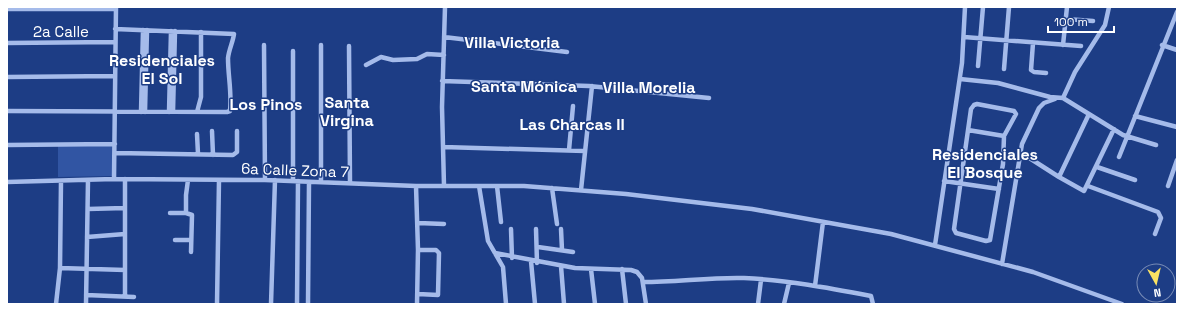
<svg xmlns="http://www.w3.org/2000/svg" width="1184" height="311" viewBox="0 0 1184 311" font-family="'Space Grotesk',sans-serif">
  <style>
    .green { fill: #3155a3 }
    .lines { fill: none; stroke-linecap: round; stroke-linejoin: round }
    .minor { stroke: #a5bbea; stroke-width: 4.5 }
    .labels { text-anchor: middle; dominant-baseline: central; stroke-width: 3; stroke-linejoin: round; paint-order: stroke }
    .street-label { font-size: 15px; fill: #fff; stroke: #1d3d85 }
    .neighbourhood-label { font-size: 16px; font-weight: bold; fill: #fff; stroke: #1d3d85 }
  </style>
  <rect width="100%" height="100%" fill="#1d3d85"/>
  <path class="green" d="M 58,146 L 112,146 L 112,176 L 58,177 Z"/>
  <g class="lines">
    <path class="minor" d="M 7,9 L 115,9
      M 1066,19 L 1093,21
      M 444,37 L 567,52
      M 964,37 L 1081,46
      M 7,43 L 115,42
      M 1033,43 L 1031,70 L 1034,72 L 1046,73
      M 264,45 L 265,180
      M 321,45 L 321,182
      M 1063,45 L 1067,7
      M 1162,45 L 1177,50
      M 349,46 L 350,183
      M 293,51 L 293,181
      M 366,65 L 381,57 L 393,60 L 417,59 L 427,54 L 444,55
      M 978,66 L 983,7
      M 1004,69 L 1009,7
      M 7,77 L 115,76
      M 960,79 L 998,83 L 1050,97 L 1063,98 L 1123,135 L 1156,145
      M 442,81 L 589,86 L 709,98
      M 1063,98 L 1075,72 L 1105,25 L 1109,7
      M 977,104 L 1014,111 L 1016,114 L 1004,136 L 1003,164 L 990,240 L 986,241 L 956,233 L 954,229 L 971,109 L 974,105 Z
      M 7,111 L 227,112 L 230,111 C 232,93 228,76 228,58 C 229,49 233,42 234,34 L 115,29
      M 141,112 L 143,30
      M 145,112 L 147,30
      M 169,112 L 171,31
      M 173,112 L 175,31
      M 197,112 L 201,97 L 201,32
      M 1135,116 L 1177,127
      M 968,130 L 1004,136
      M 212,131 L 213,155
      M 197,134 L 198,154
      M 7,145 L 115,144
      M 443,147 L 585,151
      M 569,150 L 573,106
      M 1020,152 L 1059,177 L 1084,191 L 1114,129
      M 115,153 L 233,155 L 237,152 L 237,131
      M 1119,157 L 1177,12
      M 1097,167 L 1135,180
      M 1059,177 L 1089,114
      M 114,179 L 116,7
      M 125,179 L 125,296
      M 944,181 L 999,189
      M 7,182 L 114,179 L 265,180 L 416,186 L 524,186 L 626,194 L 752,209 L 891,234 L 1033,272 L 1122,304
      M 416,186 L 418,250 L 417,304
      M 444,186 L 442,107 L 445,7
      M 479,186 L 488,241 L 503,267 L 506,304
      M 497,186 L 501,222
      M 1088,186 L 1158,212 L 1161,218 L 1155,234
      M 1168,186 L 1177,160
      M 552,188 L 557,224
      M 581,190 L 592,86
      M 88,209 L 125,208
      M 170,213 L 186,213 L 192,215 L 191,252
      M 186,213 L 186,195 L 188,180
      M 418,223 L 444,224
      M 511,229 L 512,258
      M 536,229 L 537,263
      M 561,229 L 562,250
      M 87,237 L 125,234
      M 175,240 L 191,240
      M 935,245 L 962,63 L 965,7
      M 538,247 L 573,252
      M 495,253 L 575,268 L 631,270 L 637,272 L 642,278 L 646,304
      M 531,261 L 535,304
      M 1002,264 L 1022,144 L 1039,108 L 1044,103 L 1055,99
      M 561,266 L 564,304
      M 60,268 L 125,270
      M 591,269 L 595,304
      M 622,269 L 626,304
      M 643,282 C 677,282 711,277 744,278 C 787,280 829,288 871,296 L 873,304
      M 815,286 L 823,222
      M 418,294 L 438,295 L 439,253 L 436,250 L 418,250
      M 86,295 L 134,297
      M 56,304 L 60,268 L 61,181
      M 86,304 L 88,180
      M 217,304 L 219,180
      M 271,304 L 275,180
      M 297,304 L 298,181
      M 308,304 L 309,182
      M 758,304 L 761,280
      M 784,304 L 789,283"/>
  </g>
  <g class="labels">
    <g class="street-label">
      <text x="61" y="31">2a Calle</text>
      <text transform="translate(295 170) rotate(2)">6a Calle Zona 7</text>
    </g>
    <g class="neighbourhood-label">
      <text x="512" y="42">Villa Victoria</text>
      <text x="162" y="60">Residenciales<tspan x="162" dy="18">El Sol</tspan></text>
      <text x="524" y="86">Santa Mónica</text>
      <text x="649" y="87">Villa Morelia</text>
      <text x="347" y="102">Santa<tspan x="347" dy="18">Virgina</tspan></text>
      <text x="266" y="104">Los Pinos</text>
      <text x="572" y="124">Las Charcas II</text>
      <text x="985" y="154">Residenciales<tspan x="985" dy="18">El Bosque</tspan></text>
    </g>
  </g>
  <rect width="1184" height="311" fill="none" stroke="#ffffff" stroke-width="16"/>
  <g transform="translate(1156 283) rotate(172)"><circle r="19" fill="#1d3d85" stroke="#778bb6"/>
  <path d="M0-3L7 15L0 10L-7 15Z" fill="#fae263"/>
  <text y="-6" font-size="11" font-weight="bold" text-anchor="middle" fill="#ffffff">N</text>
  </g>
  <path d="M1048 26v6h66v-6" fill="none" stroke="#ffffff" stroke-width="2"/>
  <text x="1054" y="26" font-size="12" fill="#ffffff" stroke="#1d3d85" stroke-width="3" paint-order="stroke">100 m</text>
</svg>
